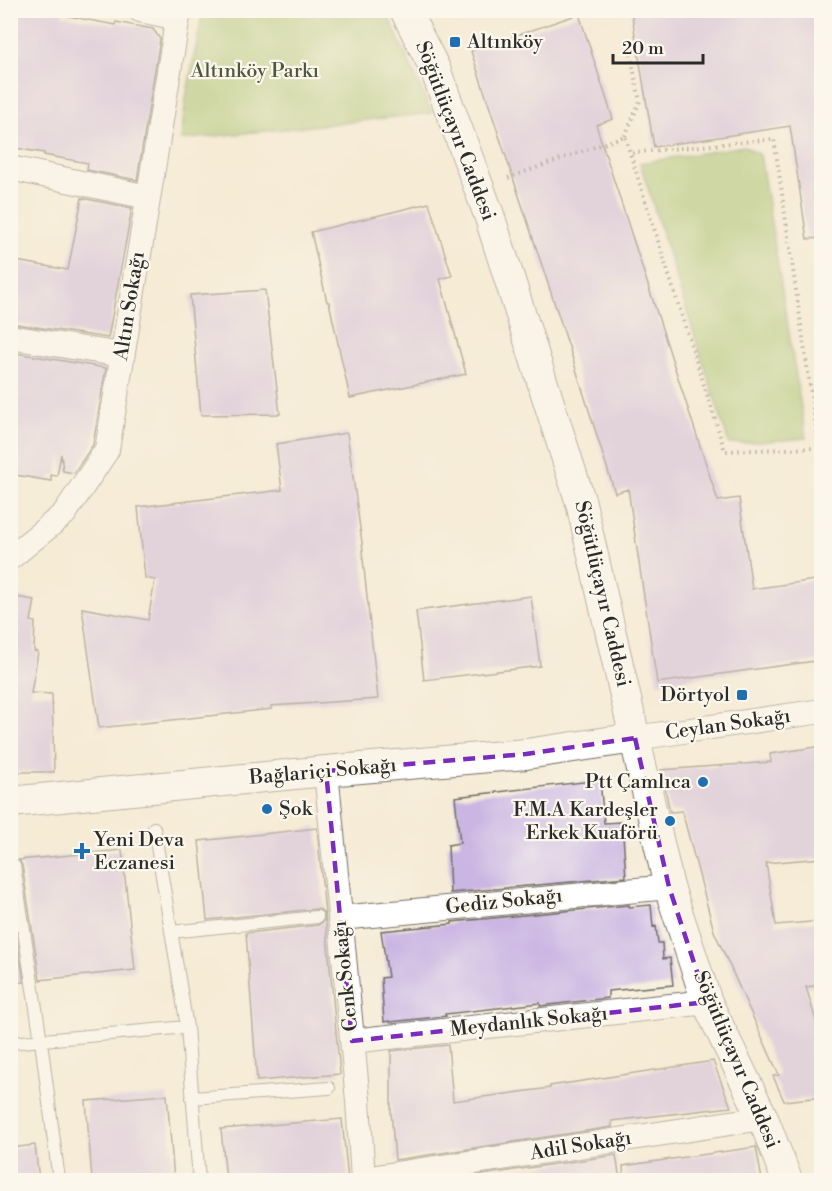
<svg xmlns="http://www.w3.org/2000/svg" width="832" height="1191" viewBox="0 0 832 1191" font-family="'Libre Bodoni',serif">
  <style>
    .green { fill: #a1c26b; stroke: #66764b; stroke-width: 1.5 }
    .building { fill: #cbb6e3 }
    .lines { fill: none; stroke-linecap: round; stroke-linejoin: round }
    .service-casing { stroke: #726e67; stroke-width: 14 }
    .minor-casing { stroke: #726e67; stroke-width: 26 }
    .tertiary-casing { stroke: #726e67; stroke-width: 32 }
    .path { stroke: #726e67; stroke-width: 4; stroke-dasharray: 1.5 4.5; stroke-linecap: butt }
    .service { stroke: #fff; stroke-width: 12 }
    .minor { stroke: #fff; stroke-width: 24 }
    .tertiary { stroke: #fff; stroke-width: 30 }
    .marked { fill: none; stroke: #7b2cbf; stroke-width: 4.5; stroke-dasharray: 12 8; stroke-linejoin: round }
    .poi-dot { fill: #1f6fb2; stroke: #fbf7ec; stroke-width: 2 }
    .labels { text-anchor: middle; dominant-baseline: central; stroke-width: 4.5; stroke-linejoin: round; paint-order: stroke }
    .poi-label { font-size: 20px; fill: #2b2b2b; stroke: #fbf7ec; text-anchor: start }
    .park-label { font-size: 20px; fill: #4e583e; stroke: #fbf7ec }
    .street-label { font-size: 20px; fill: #2b2b2b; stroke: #fbf7ec }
  </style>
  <rect width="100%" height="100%" fill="#fbf7ec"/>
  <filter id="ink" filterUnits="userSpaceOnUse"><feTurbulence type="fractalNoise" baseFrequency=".0167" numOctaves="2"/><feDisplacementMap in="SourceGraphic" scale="12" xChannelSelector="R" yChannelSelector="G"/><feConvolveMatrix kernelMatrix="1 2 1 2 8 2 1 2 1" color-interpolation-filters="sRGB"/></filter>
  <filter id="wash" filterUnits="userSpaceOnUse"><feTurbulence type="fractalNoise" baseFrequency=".008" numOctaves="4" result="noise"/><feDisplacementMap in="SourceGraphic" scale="24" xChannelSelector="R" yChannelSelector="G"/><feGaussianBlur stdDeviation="1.35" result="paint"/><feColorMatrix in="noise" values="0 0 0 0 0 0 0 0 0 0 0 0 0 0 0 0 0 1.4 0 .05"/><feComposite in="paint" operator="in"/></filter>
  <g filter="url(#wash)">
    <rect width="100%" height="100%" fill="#f5ebd6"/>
    <path class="green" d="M 203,11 L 386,11 L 432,113 L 181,140 L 186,98 Z
      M 744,146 L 760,155 L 806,438 L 729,444 L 640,163 Z"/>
    <g id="blocks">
      <path class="building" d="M 10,10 L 63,10 L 62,15 L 115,25 L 116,22 L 153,29 L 160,39 L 137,180 L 87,170 L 88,163 L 44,155 L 44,153 L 10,147 Z
        M 631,10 L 822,10 L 822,238 L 807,239 L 790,126 L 654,147 Z
        M 579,14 L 613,119 L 596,125 L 718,501 L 739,498 L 752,589 L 822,579 L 822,660 L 657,683 L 628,489 L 615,493 L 569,347 L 471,51 Z
        M 82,198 L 132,208 L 108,338 L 10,323 L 10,260 L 68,270 Z
        M 429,203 L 452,276 L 440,279 L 466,374 L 350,398 L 329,302 L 327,302 L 311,232 Z
        M 265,290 L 280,414 L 201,415 L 190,295 Z
        M 10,352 L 106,368 L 93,445 L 74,473 L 63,471 L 61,454 L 57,476 L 51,475 L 51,481 L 10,474 Z
        M 347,433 L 363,550 L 362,550 L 378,699 L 271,706 L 272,709 L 99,728 L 82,608 L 148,620 L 155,580 L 145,578 L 138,507 L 282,490 L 276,444 Z
        M 10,596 L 35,600 L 31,621 L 35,622 L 34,651 L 38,652 L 31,693 L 52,694 L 54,772 L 10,772 Z
        M 531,596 L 540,666 L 424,680 L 416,611 Z
        M 822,746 L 822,858 L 766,863 L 776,925 L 822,921 L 822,985 L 806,987 L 822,1041 L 822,1097 L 784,1101 L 773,1076 L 779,1075 L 714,931 L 682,811 L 670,812 L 661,770 L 771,762 L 770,754 Z
        M 600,780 L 604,823 L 622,822 L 626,877 L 450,893 L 448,845 L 460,843 L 455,797 Z
        M 317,828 L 340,1074 L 257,1081 L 246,933 L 318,925 L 324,921 L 325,916 L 321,910 L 316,909 L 207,920 L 199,841 Z
        M 122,850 L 135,970 L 40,980 L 22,865 L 19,860 Z
        M 10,897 L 24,982 L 10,983 Z
        M 629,905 L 629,907 L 651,905 L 653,927 L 656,926 L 658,943 L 662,943 L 663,959 L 670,958 L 673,985 L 608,991 L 608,998 L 540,1006 L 540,1003 L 445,1014 L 446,1016 L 390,1022 L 390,1021 L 384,1022 L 381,978 L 388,977 L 381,931 L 452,924 L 452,922 Z
        M 448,1045 L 453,1101 L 550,1088 L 550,1086 L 713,1061 L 731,1107 L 612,1121 L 612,1127 L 395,1160 L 391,1111 L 391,1051 Z
        M 167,1095 L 174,1180 L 92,1180 L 86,1101 Z
        M 342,1119 L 348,1180 L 226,1180 L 221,1129 Z
        M 35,1145 L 39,1180 L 10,1180 L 10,1148 Z
        M 756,1147 L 762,1180 L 624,1180 L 623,1166 Z
        M 616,1155 L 620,1180 L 448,1180 Z"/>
    </g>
  </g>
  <g filter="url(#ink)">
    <use href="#blocks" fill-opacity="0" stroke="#726e67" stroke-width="1.5"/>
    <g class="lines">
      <defs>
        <path id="service" d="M 14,866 L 41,1041 L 59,1180
          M 171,932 L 317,917
          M 187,1027 L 199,1180
          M 10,1043 L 187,1027 L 154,828
          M 192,1098 L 329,1088"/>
        <path id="minor" d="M 140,10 L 178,18
          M 10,168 L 148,197
          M 10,337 L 122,355
          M 10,558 L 64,514 L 107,450 L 179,10
          M 635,738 L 822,711
          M 326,771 L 358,1101 L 363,1180
          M 340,918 L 669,887
          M 352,1041 L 707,1002
          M 363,1179 L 763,1118"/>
        <path id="tertiary" d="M 405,10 L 435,69 L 489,215 L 581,503 L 669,887 L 707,1002 L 763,1118 L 787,1180
          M 10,802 L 326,771 L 526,754 L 635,738"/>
      </defs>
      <use href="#service" class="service-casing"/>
      <use href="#minor" class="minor-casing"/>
      <use href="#tertiary" class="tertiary-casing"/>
      <path class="path" d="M 625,136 L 640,101 L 630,52
        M 508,178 L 625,136 L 630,153 L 725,451 L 819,448 L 774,139 L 630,153"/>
      <use href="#service" class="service"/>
      <use href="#minor" class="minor"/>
      <use href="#tertiary" class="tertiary"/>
    </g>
  </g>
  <path d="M0 0H832V1191H0ZM 635,738 L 669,887 L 707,1002 L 352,1041 L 326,771 L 526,754 Z" fill="#f5ebd6" fill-opacity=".55" fill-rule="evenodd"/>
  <path class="marked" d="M 635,738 L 669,887 L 707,1002 L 352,1041 L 326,771 L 526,754 Z"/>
  <g class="poi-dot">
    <rect x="449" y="36" width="12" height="12" rx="3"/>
    <rect x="736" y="689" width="12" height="12" rx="3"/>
    <circle cx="703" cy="782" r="6"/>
    <circle cx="267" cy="809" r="6"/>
    <circle cx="670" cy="821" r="6"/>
    <path d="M79 842h6v6h6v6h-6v6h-6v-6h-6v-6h6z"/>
  </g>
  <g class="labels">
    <g class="poi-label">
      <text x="467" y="42">Altınköy</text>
      <text x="730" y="695" text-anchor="end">Dörtyol</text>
      <text x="691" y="782" text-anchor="end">Ptt Çamlıca</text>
      <text x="279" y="809">Şok</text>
      <text x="658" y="810" text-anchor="end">F.M.A Kardeşler<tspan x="658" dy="23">Erkek Kuaförü</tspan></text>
      <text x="94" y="840">Yeni Deva<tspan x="94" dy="23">Eczanesi</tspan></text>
    </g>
    <g class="park-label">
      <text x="255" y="71">Altınköy Parkı</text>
    </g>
    <g class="street-label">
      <text transform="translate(455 131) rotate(69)">Söğütlüçayır Caddesi</text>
      <text transform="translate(130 306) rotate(-81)">Altın Sokağı</text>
      <text transform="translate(602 594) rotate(77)">Söğütlüçayır Caddesi</text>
      <text transform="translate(728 725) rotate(-8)">Ceylan Sokağı</text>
      <text transform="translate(323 772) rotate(-5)">Bağlariçi Sokağı</text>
      <text transform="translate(504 902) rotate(-6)">Gediz Sokağı</text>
      <text transform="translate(346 976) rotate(-96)">Cenk Sokağı</text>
      <text transform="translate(529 1022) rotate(-6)">Meydanlık Sokağı</text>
      <text transform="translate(736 1060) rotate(67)">Söğütlüçayır Caddesi</text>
      <text transform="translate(581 1146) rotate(-9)">Adil Sokağı</text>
    </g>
  </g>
  <rect width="832" height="1191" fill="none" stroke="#fbf7ec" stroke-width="36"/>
  <path d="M613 54v9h90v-9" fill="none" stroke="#2b2b2b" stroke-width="3"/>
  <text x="622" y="54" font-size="18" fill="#2b2b2b" stroke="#fbf7ec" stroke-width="4.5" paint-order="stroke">20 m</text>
</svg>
